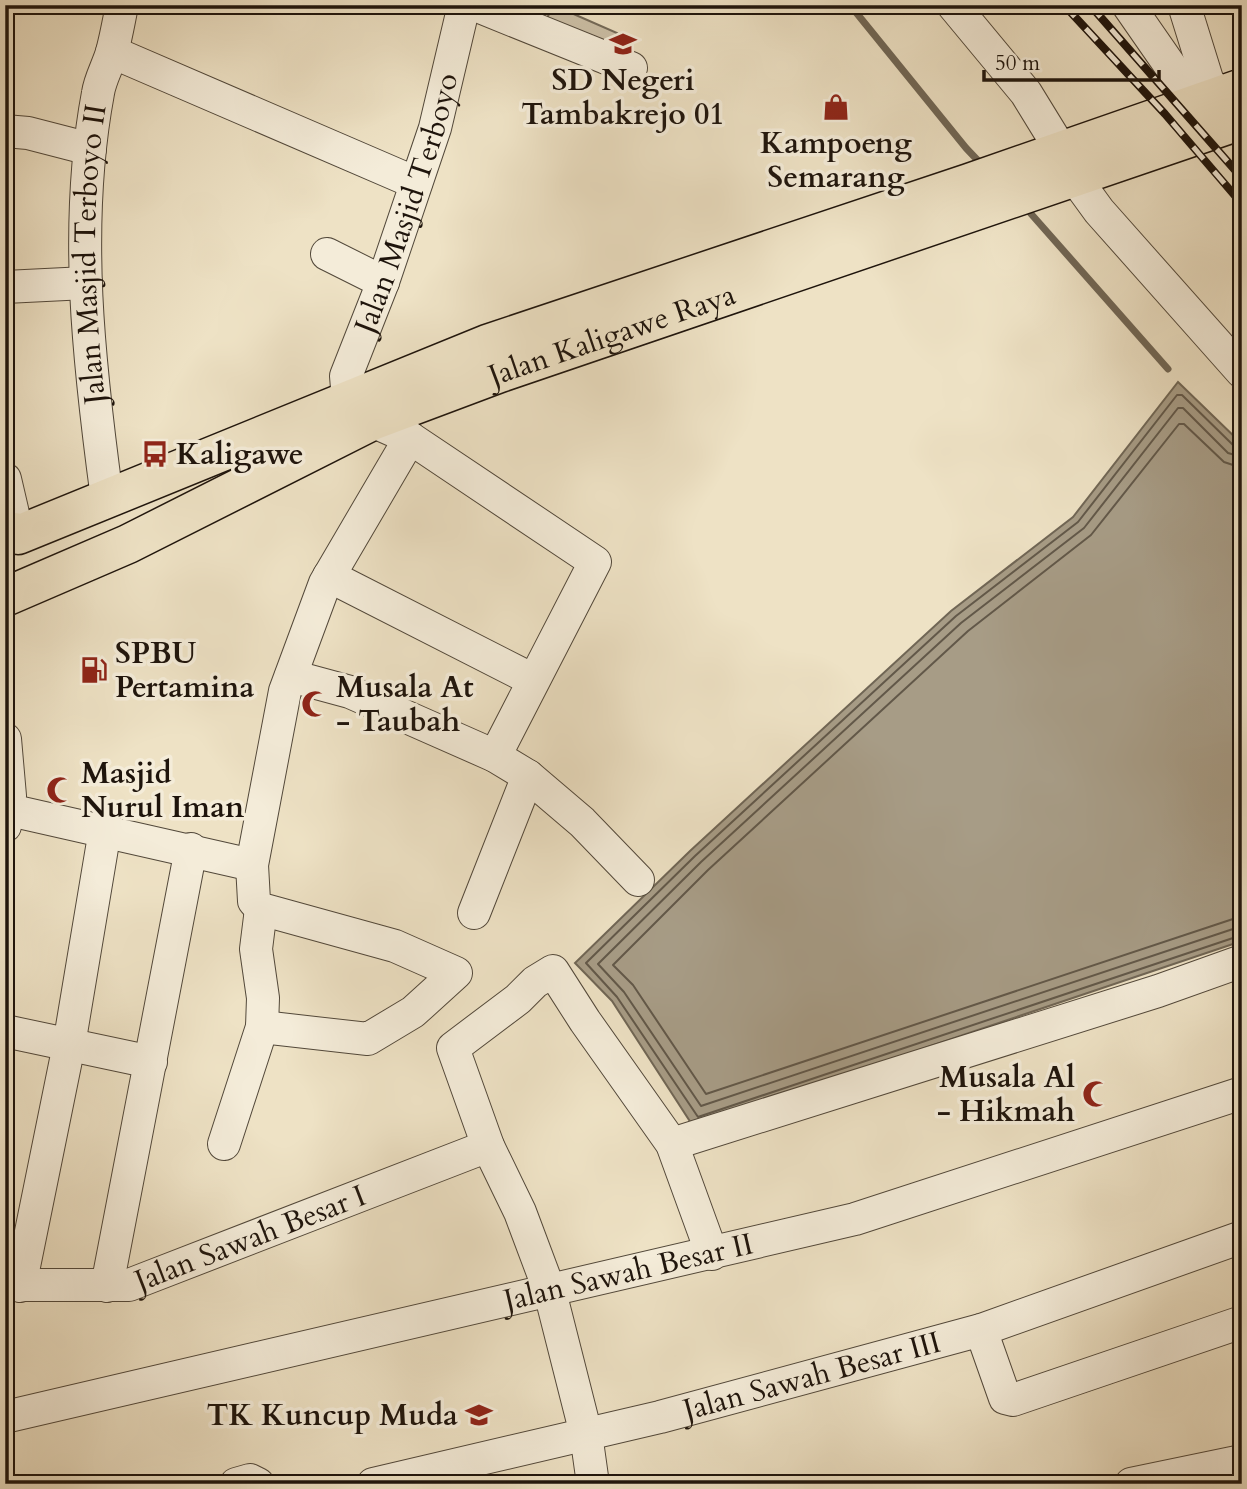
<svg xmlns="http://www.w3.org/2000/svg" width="1247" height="1489" viewBox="0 0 1247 1489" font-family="Cardo,serif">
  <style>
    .green { fill: #cbbfa6; stroke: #746a59; stroke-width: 2 }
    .water { fill: #a79c86; stroke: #706655; stroke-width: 2 }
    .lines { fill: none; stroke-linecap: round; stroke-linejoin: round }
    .shore { stroke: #625849; stroke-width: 2 }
    .stream { stroke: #706655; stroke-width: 7 }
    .minor-casing { stroke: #52483a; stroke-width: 34 }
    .highway-casing { stroke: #1e140c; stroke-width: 41 }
    .minor { stroke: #f4ecd9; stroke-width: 32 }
    .highway { stroke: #eee2c5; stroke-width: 38 }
    .rail-casing { stroke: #1e140c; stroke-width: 8 }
    .rail { stroke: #f4ecd9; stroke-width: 5; stroke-dasharray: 16; stroke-linecap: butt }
    .labels { text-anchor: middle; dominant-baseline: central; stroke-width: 7; stroke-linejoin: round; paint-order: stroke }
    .poi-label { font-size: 30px; font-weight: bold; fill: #1e140c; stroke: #f4ecd9; text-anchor: start }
    .street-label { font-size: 30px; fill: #1e140c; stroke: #f4ecd9 }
  </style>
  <rect width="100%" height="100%" fill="#eee2c5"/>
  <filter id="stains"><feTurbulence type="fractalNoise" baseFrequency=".00286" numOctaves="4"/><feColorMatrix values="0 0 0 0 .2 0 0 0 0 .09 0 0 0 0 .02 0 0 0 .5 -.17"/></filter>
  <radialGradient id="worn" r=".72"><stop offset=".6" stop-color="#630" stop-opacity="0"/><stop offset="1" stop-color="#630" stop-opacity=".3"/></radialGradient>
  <path class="green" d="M 553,5 L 617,33 L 608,53 L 544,25 Z"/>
  <path class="water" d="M 1178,382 L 1242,444 L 1242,941 L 693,1126 L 612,1001 L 575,963 L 690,851 L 951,611 L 1073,517 Z"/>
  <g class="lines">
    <path class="shore" d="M 1242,448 L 1234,446 L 1182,395 L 1177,395 L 1078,522 L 956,616 L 695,856 L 586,963 L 617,997 L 698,1117 L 1242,935
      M 1242,457 L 1228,453 L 1183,408 L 1178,408 L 1084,528 L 961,623 L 701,862 L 598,964 L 624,992 L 701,1106 L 1242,926
      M 1242,468 L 1224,462 L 1184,424 L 1179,424 L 1091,535 L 968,631 L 708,870 L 613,965 L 633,985 L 706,1094 L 1242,916"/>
    <path class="stream" d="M 850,5 L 966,148 L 984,167
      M 1025,207 L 1168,369"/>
    <defs>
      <g id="minor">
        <path d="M 475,5 L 631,68"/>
        <path d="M 953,5 L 1026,93 L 1061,150 L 1067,167 L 1099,211 L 1242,372"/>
        <path d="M 1128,5 L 1196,103"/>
        <path d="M 1184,5 L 1207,79 L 1217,96"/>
        <path d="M 112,52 L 416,183"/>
        <path d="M 5,131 L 28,133 L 90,149"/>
        <path d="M 327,254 L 383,282"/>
        <path d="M 5,287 L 86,283"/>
        <path d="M 410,438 L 595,562 L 495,756"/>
        <path d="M 5,479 L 18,535"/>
        <path id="s1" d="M 107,498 C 89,365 73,227 98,93 C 100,79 108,66 112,52 C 116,37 119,21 122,5"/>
        <path d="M 329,576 L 533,680"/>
        <path d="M 291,676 L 350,692 L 495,756 L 528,776 L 582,822 L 638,880"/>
        <path d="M 5,739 L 10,796 L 5,826"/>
        <path d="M 5,809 L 252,865"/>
        <path d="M 474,913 L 528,776"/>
        <path id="s2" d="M 262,1027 L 368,1039 L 413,1012 L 456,973 L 395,946 L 261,909 L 254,901 L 252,865 L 285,691 L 325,583 L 410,438 L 372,421 L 348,400 L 346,376 L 383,282 L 435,128 L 464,5"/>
        <path d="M 5,1031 L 151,1062"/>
        <path d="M 224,1144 L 262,1027 L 263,998 L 256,949 L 261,909"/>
        <path d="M 672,1144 L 1158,991 L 1242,961"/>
        <path id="s3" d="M 5,1285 L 129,1285 L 488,1146"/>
        <path d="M 20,1286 L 69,1045 L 105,830"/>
        <path d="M 107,1286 L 191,849"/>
        <path d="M 981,1330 L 1005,1398 L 1013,1400 L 1242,1322"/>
        <path id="s4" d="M 5,1417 L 855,1219 L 1242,1093"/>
        <path d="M 236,1484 L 250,1480 L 258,1484"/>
        <path id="s5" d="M 373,1484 L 660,1417 L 981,1330 L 1242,1237"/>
        <path d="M 593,1484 L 586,1434 L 550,1292 L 520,1212 L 488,1146 L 453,1048 L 518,999 L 535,982 L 553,971 L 585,1021 L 672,1144 L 712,1254"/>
        <path d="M 1131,1484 L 1242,1461"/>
      </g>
      <g id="highway">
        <path d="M 5,536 L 15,532 L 18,535 L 487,344 L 969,183 L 1242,88"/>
        <path id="s6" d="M 5,597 L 128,544 L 372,421 L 500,373 L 1242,120"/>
      </g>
    </defs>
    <use href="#minor" class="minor-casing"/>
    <use href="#highway" class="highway-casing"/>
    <use href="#minor" class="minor"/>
    <use href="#highway" class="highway"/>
    <defs>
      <path id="rail" d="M 1064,5 L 1165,114 L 1242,204
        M 1090,5 L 1242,178"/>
    </defs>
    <use href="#rail" class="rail-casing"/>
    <use href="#rail" class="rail"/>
  </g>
  <defs>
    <symbol id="school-bare" viewBox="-9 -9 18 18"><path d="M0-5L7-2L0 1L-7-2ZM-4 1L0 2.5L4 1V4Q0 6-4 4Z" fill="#8f2418" stroke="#f4ecd9" stroke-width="2.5" paint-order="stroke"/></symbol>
    <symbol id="shop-bare" viewBox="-9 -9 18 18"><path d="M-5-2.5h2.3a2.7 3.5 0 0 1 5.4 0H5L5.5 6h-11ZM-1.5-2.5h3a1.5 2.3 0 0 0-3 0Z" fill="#8f2418" stroke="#f4ecd9" stroke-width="2.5" paint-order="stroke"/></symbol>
    <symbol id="bus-bare" viewBox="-9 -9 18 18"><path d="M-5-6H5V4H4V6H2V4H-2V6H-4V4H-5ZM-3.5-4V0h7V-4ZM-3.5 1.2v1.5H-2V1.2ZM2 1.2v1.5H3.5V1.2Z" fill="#8f2418" stroke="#f4ecd9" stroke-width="2.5" paint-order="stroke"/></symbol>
    <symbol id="fuel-bare" viewBox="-9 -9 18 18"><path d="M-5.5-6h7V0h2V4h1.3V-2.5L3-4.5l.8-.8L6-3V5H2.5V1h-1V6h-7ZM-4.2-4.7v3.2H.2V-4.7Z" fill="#8f2418" stroke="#f4ecd9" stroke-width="2.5" paint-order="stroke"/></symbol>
    <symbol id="mosque-bare" viewBox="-9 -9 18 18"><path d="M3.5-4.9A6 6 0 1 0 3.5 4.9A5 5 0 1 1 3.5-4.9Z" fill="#8f2418" stroke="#f4ecd9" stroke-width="2.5" paint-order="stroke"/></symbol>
  </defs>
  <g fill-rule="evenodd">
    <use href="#school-bare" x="604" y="25" width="38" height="38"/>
    <use href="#shop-bare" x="817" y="88" width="38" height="38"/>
    <use href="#bus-bare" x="136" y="435" width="38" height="38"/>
    <use href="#fuel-bare" x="75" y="651" width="38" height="38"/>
    <use href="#mosque-bare" x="296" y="685" width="38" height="38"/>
    <use href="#mosque-bare" x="41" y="771" width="38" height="38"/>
    <use href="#mosque-bare" x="1077" y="1075" width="38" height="38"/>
    <use href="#school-bare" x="460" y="1396" width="38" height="38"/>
  </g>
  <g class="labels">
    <g class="poi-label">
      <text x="623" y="80" text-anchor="middle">SD Negeri<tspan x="623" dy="34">Tambakrejo 01</tspan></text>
      <text x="836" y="143" text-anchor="middle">Kampoeng<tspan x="836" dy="34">Semarang</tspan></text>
      <text x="176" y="454">Kaligawe</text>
      <text x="115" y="653">SPBU<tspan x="115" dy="34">Pertamina</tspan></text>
      <text x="336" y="687">Musala At<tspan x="336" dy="34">- Taubah</tspan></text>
      <text x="81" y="773">Masjid<tspan x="81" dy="34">Nurul Iman</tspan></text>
      <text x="1075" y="1077" text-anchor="end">Musala Al<tspan x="1075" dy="34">- Hikmah</tspan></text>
      <text x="458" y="1415" text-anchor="end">TK Kuncup Muda</text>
    </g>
    <g class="street-label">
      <text stroke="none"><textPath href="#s2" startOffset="1211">Jalan Masjid Terboyo</textPath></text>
      <text stroke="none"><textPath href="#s1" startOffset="245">Jalan Masjid Terboyo II</textPath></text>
      <text stroke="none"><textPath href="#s6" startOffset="662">Jalan Kaligawe Raya</textPath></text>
      <text stroke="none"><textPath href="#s3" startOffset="254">Jalan Sawah Besar I</textPath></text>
      <text stroke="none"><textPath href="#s4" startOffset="640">Jalan Sawah Besar II</textPath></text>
      <text stroke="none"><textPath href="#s5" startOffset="452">Jalan Sawah Besar III</textPath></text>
    </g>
  </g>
  <rect width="1247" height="1489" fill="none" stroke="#eee2c5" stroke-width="28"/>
  <rect x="7" y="7" width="1233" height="1475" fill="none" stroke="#1e140c" stroke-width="3.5"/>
  <rect x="14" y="14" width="1219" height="1461" fill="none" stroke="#1e140c" stroke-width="2"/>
  <path d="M984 70v10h175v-10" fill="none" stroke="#1e140c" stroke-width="3.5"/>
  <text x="995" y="70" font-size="21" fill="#1e140c" stroke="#f4ecd9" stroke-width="5" paint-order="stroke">50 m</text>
  <rect width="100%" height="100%" filter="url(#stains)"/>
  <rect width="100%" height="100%" fill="url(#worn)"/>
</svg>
